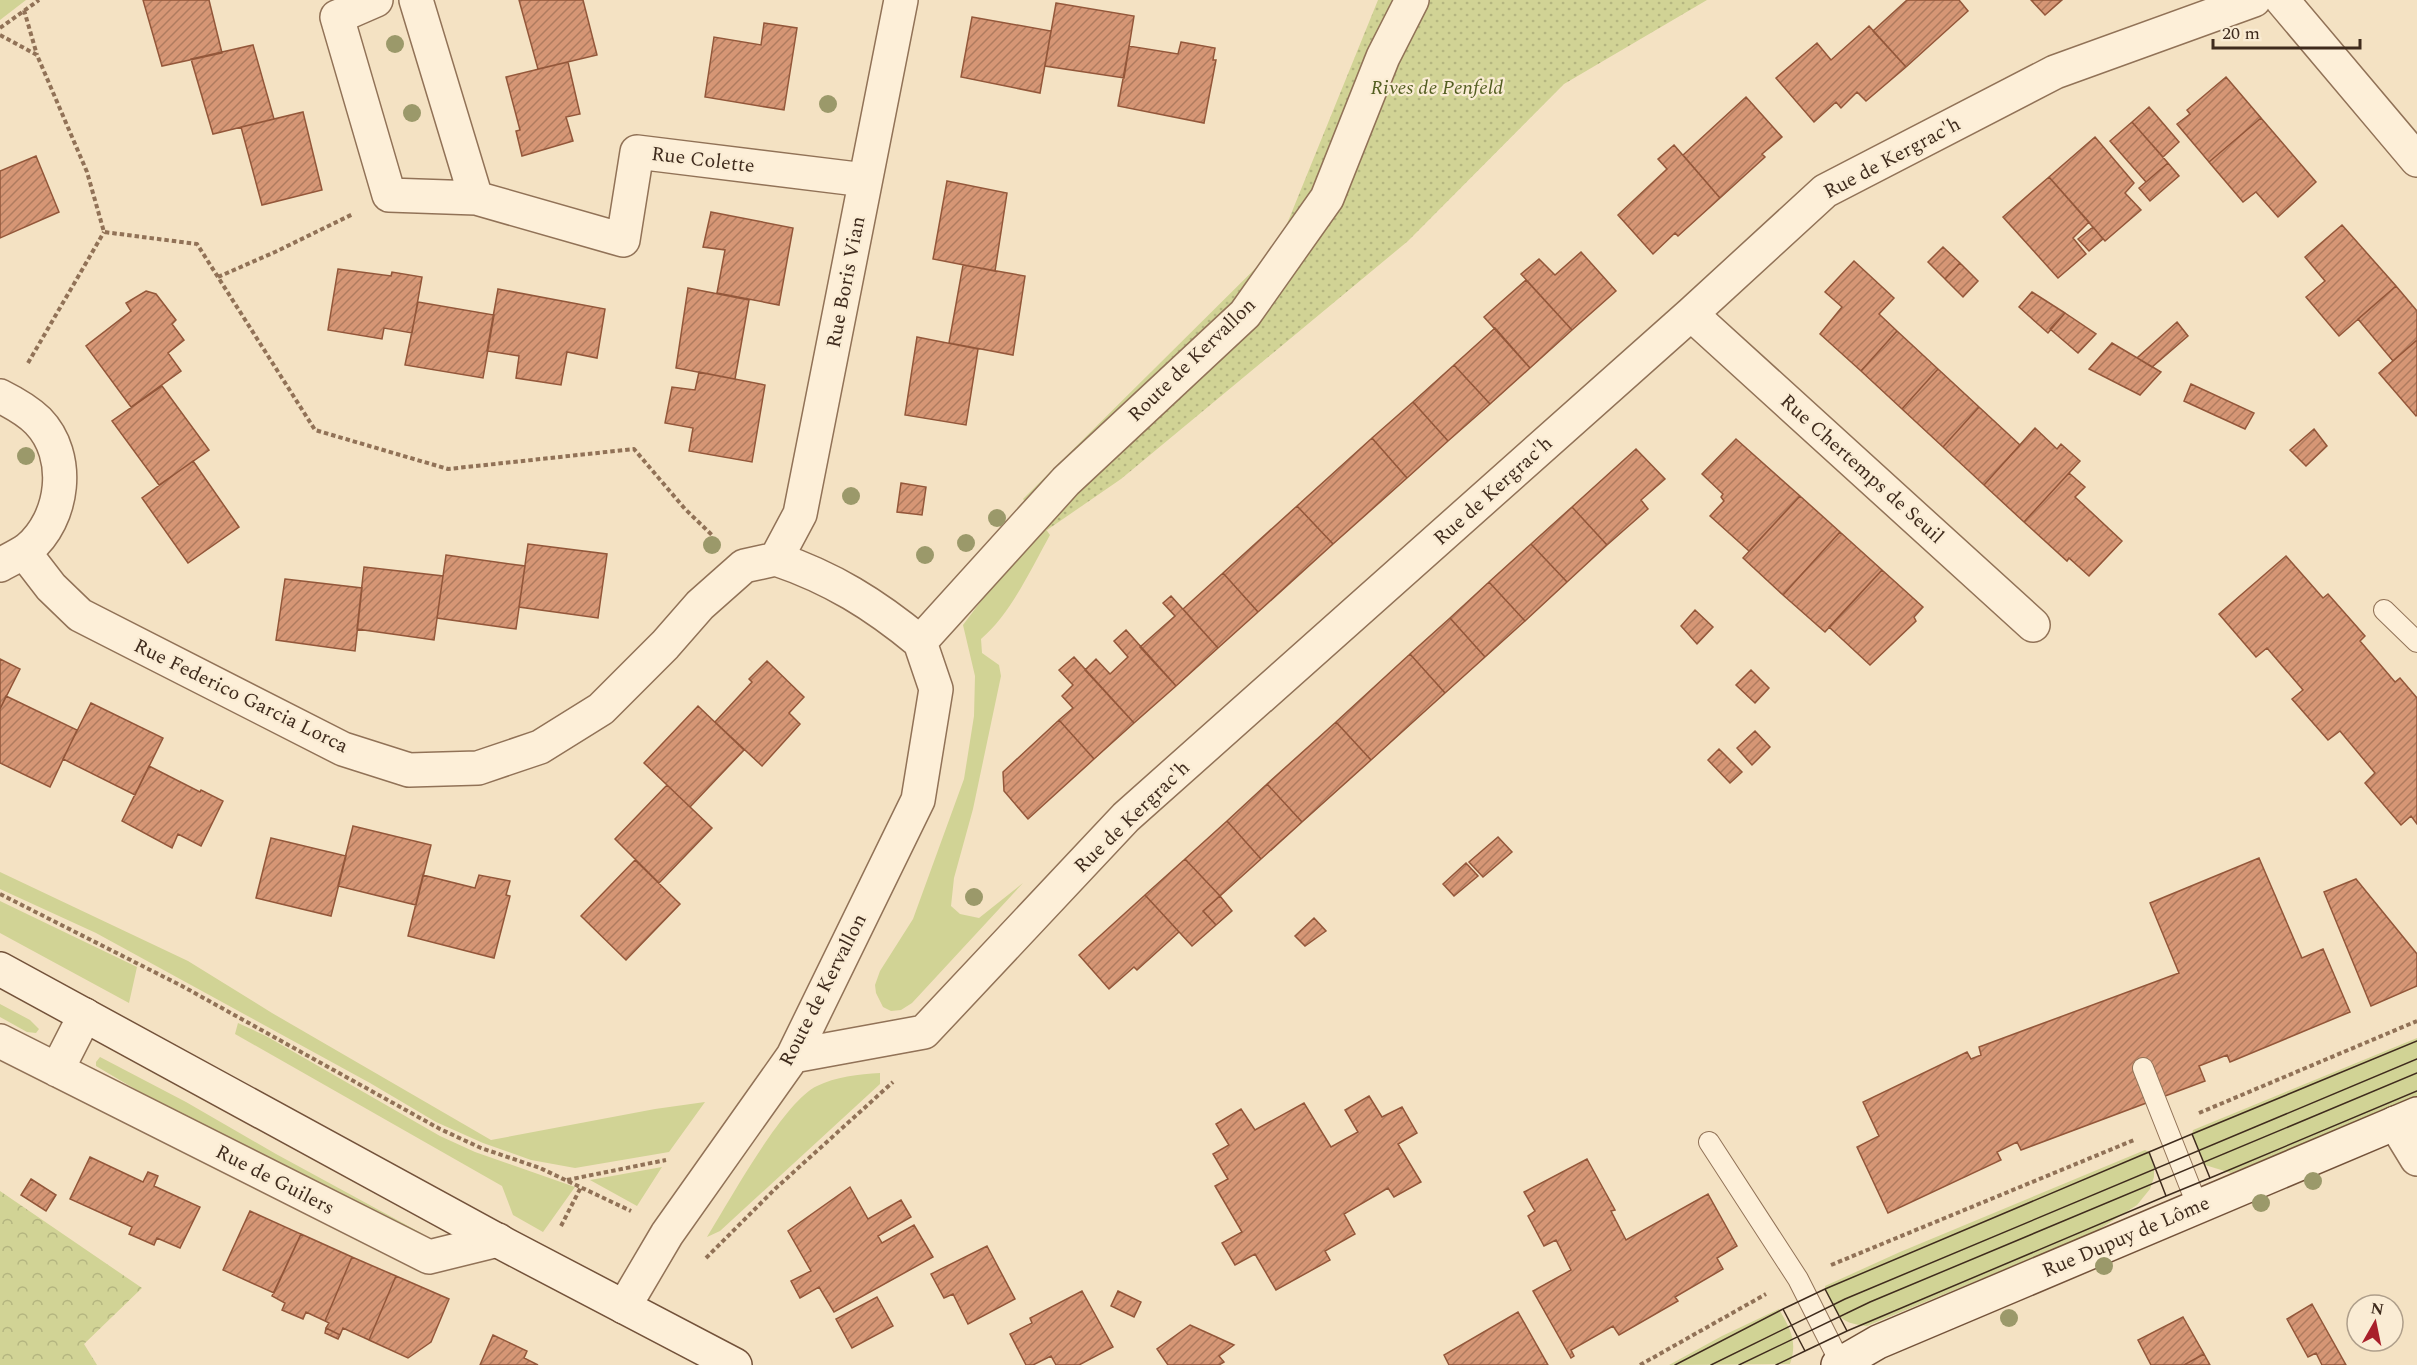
<svg xmlns="http://www.w3.org/2000/svg" width="2417" height="1365" viewBox="0 0 2417 1365" font-family="Spectral,serif">
  <style>
    .grass { fill: #d1d395 }
    .forest { fill: url(#forest-crowns) }
    .park { fill: url(#park-dots) }
    .building { fill: url(#building-hatch); stroke: #93573a; stroke-width: 1.5 }
    .lines { fill: none; stroke-linecap: round; stroke-linejoin: round }
    .lane-casing { stroke: #917257; stroke-width: 22 }
    .street-casing { stroke: #917257; stroke-width: 36 }
    .secondary-casing { stroke: #73523a; stroke-width: 36 }
    .path { stroke: #917257; stroke-width: 4; stroke-dasharray: 4.5 3; stroke-linecap: butt }
    .lane { stroke: #fdefd8; stroke-width: 20 }
    .street { stroke: #fdefd8; stroke-width: 33 }
    .secondary { stroke: #fdefd8; stroke-width: 33 }
    .tram { stroke: #3f2b1d; stroke-width: 1.5 }
    .tree { fill: #9b996a }
    .labels { text-anchor: middle; dominant-baseline: central; stroke-width: 4.5; stroke-linejoin: round; paint-order: stroke }
    .park-label { font-size: 20px; font-style: italic; fill: #535e21; stroke: #faecd4 }
    .street-label { font-size: 20px; fill: #3f2b1d; stroke: #faecd4 }
  </style>
  <defs>
    <pattern id="forest-crowns" width="20" height="18" patternUnits="userSpaceOnUse" patternTransform="scale(1.5)"><rect width="20" height="18" fill="#d1d395"/><path d="M2 6a3 3 0 1 1 6 0M12 15a3 3 0 1 1 6 0" fill="none" stroke="#b4b580"/></pattern>
    <pattern id="park-dots" width="8" height="8" patternUnits="userSpaceOnUse" patternTransform="scale(1.5)"><rect width="8" height="8" fill="#d1d395"/><path d="M2 2h.1M6 6h.1" fill="none" stroke="#b4b580" stroke-width="1.8" stroke-linecap="round"/></pattern>
    <pattern id="building-hatch" width="6" height="6" patternUnits="userSpaceOnUse" patternTransform="scale(1.5)"><rect width="6" height="6" fill="#d69675"/><path d="M-1 1l2-2M0 6l6-6M5 7l2-2" fill="none" stroke="#af7b5f"/></pattern>
  </defs>
  <rect width="100%" height="100%" fill="#f4e2c3"/>
  <path class="grass" d="M 0,0 L 26,0 L 0,20 Z
    M 1045,528 L 1050,535 C 1031,569 1010,615 981,639 L 982,653 L 999,665 L 1001,676 L 973,809 L 954,878 L 951,906 L 960,914 L 979,918 L 1023,883 L 912,1003 L 901,1010 L 891,1011 L 883,1007 L 876,993 L 875,985 L 880,971 L 913,919 L 964,779 L 974,716 L 975,676 L 963,625 L 1008,565 Z
    M 0,872 L 188,961 L 272,1013 L 491,1140 L 655,1109 L 705,1102 L 669,1152 L 575,1168 L 531,1160 L 483,1143 L 436,1122 L 370,1083 L 96,933 L 0,889 Z
    M 0,901 L 137,967 L 129,1003 L 0,933 Z
    M 0,1004 L 30,1020 L 39,1029 L 36,1033 L 27,1032 L 0,1017 Z
    M 238,1023 L 266,1036 L 440,1136 L 475,1152 L 575,1187 L 543,1232 L 513,1215 L 502,1186 L 235,1034 Z
    M 2417,1038 L 2417,1097 L 2231,1173 L 2205,1165 L 2192,1134 L 2193,1130 Z
    M 100,1057 L 186,1102 L 276,1154 L 423,1234 L 403,1229 L 167,1108 L 96,1066 L 96,1062 Z
    M 880,1073 L 880,1084 L 720,1231 L 707,1237 C 729,1202 783,1102 817,1086 C 835,1077 859,1074 880,1073 Z
    M 2145,1150 L 2149,1152 L 2154,1167 L 2154,1177 L 2150,1189 L 2137,1205 L 2095,1232 L 1867,1326 C 1836,1323 1838,1314 1825,1289 L 1825,1286 L 1900,1252 Z
    M 662,1167 L 637,1206 L 590,1180 Z
    M 1779,1309 C 1790,1329 1798,1341 1790,1364 L 1669,1365 L 1722,1336 Z"/>
  <path class="forest" d="M 0,1191 L 142,1288 L 84,1344 L 97,1365 L 0,1365 Z"/>
  <path class="park" d="M 1378,0 L 1707,0 L 1564,84 L 1408,241 L 1121,479 L 1047,530 L 1023,499 L 1278,246 Z"/>
  <path class="building" d="M 143,0 L 209,0 L 222,53 L 162,66 Z
    M 519,0 L 583,0 L 597,55 L 538,69 Z
    M 1907,0 L 1959,0 L 1968,11 L 1906,67 L 1873,31 Z
    M 2031,0 L 2062,0 L 2045,15 Z
    M 1056,3 L 1134,16 L 1124,78 L 1045,66 Z
    M 972,17 L 1051,31 L 1040,93 L 961,77 Z
    M 764,23 L 797,28 L 784,110 L 705,97 L 714,37 L 761,45 Z
    M 1869,26 L 1906,67 L 1866,101 L 1857,92 L 1841,108 L 1836,102 L 1814,122 L 1776,78 L 1817,43 L 1831,60 Z
    M 1181,42 L 1215,48 L 1213,60 L 1216,60 L 1204,123 L 1118,106 L 1129,46 L 1178,54 Z
    M 253,45 L 274,119 L 213,134 L 191,59 Z
    M 568,62 L 580,114 L 566,117 L 573,141 L 522,156 L 516,131 L 520,130 L 506,77 Z
    M 2226,77 L 2261,118 L 2209,162 L 2177,124 L 2190,114 L 2187,110 Z
    M 1746,97 L 1782,137 L 1762,154 L 1765,157 L 1720,198 L 1683,155 Z
    M 2149,107 L 2179,142 L 2163,157 L 2132,122 Z
    M 303,112 L 322,190 L 262,205 L 241,127 Z
    M 2261,118 L 2316,182 L 2278,217 L 2256,192 L 2243,202 L 2209,162 Z
    M 2132,122 L 2168,163 L 2146,182 L 2110,141 Z
    M 2095,137 L 2134,183 L 2125,193 L 2141,210 L 2105,241 L 2049,177 Z
    M 1674,145 L 1720,198 L 1678,236 L 1675,233 L 1653,254 L 1618,215 L 1667,169 L 1658,159 Z
    M 36,156 L 59,212 L 0,238 L 0,171 Z
    M 2168,163 L 2179,176 L 2150,201 L 2139,188 Z
    M 2049,177 L 2089,222 L 2073,238 L 2086,254 L 2058,278 L 2003,217 Z
    M 947,181 L 1007,193 L 995,271 L 933,259 Z
    M 711,212 L 793,228 L 779,305 L 717,293 L 725,250 L 703,247 Z
    M 2342,225 L 2396,286 L 2339,336 L 2306,297 L 2325,281 L 2305,257 Z
    M 2093,227 L 2103,239 L 2089,251 L 2078,239 Z
    M 1943,247 L 1960,263 L 1945,279 L 1928,262 Z
    M 1581,252 L 1616,291 L 1572,330 L 1521,274 L 1539,259 L 1555,275 Z
    M 1854,261 L 1894,298 L 1879,314 L 1897,331 L 1861,371 L 1820,334 L 1842,307 L 1825,292 Z
    M 1960,263 L 1978,281 L 1963,297 L 1945,279 Z
    M 963,265 L 1025,276 L 1013,355 L 949,343 Z
    M 338,269 L 391,276 L 392,272 L 422,277 L 412,333 L 384,328 L 382,339 L 328,330 Z
    M 1526,280 L 1572,330 L 1530,368 L 1484,317 Z
    M 2396,286 L 2417,311 L 2417,340 L 2393,361 L 2358,319 Z
    M 688,288 L 749,300 L 735,379 L 676,368 Z
    M 498,289 L 605,309 L 597,358 L 567,352 L 561,385 L 516,378 L 519,356 L 487,351 Z
    M 146,291 L 156,294 L 176,320 L 172,324 L 184,340 L 168,353 L 181,371 L 131,407 L 86,346 L 131,311 L 126,303 Z
    M 2032,292 L 2065,313 L 2048,333 L 2019,307 Z
    M 418,302 L 494,315 L 483,378 L 405,365 Z
    M 2065,313 L 2096,334 L 2078,353 L 2050,329 Z
    M 2177,322 L 2188,336 L 2152,367 L 2137,358 Z
    M 1495,328 L 1530,368 L 1490,404 L 1454,365 Z
    M 1897,331 L 1938,369 L 1902,409 L 1861,371 Z
    M 917,337 L 978,349 L 966,425 L 905,415 Z
    M 2417,340 L 2417,415 L 2416,416 L 2379,373 Z
    M 2112,343 L 2161,372 L 2140,395 L 2089,369 Z
    M 1454,365 L 1490,404 L 1448,441 L 1413,402 Z
    M 1938,369 L 1979,407 L 1943,447 L 1902,409 Z
    M 699,372 L 765,385 L 752,462 L 689,451 L 693,428 L 665,423 L 672,387 L 695,390 Z
    M 2191,384 L 2254,413 L 2245,429 L 2184,401 Z
    M 162,386 L 209,450 L 159,485 L 112,421 Z
    M 1413,402 L 1448,441 L 1407,478 L 1372,438 Z
    M 1979,407 L 2020,445 L 1984,485 L 1943,447 Z
    M 2035,428 L 2057,449 L 2061,444 L 2080,461 L 2024,522 L 1984,485 Z
    M 2314,429 L 2327,446 L 2306,466 L 2290,450 Z
    M 1372,438 L 1407,478 L 1333,544 L 1297,506 Z
    M 1736,439 L 1800,496 L 1749,551 L 1710,516 L 1724,501 L 1721,497 L 1723,494 L 1702,474 Z
    M 1636,449 L 1665,479 L 1641,500 L 1648,509 L 1607,545 L 1572,507 Z
    M 193,461 L 239,527 L 188,563 L 142,498 Z
    M 2069,473 L 2085,487 L 2075,497 L 2122,541 L 2089,576 L 2069,558 L 2067,561 L 2024,522 Z
    M 901,483 L 926,487 L 922,515 L 897,512 Z
    M 1800,496 L 1840,532 L 1783,595 L 1743,558 Z
    M 1297,506 L 1333,544 L 1258,612 L 1223,573 Z
    M 1572,507 L 1607,545 L 1567,582 L 1531,544 Z
    M 1840,532 L 1882,570 L 1825,632 L 1783,595 Z
    M 528,544 L 607,554 L 598,618 L 519,607 Z
    M 1531,544 L 1567,582 L 1525,621 L 1489,582 Z
    M 446,555 L 525,566 L 516,629 L 437,618 Z
    M 2286,556 L 2323,598 L 2328,594 L 2365,636 L 2360,641 L 2395,682 L 2400,678 L 2417,698 L 2417,824 L 2411,816 L 2401,825 L 2365,783 L 2375,773 L 2340,731 L 2328,740 L 2292,699 L 2303,690 L 2267,648 L 2256,657 L 2219,614 Z
    M 364,567 L 443,576 L 434,640 L 357,629 Z
    M 1882,570 L 1923,607 L 1914,617 L 1916,621 L 1870,665 L 1829,627 Z
    M 1223,573 L 1258,612 L 1218,648 L 1183,609 Z
    M 285,579 L 362,588 L 355,651 L 276,640 Z
    M 1489,582 L 1525,621 L 1485,657 L 1450,618 Z
    M 1171,596 L 1218,648 L 1176,686 L 1140,647 L 1175,616 L 1163,603 Z
    M 1695,610 L 1713,627 L 1697,644 L 1681,626 Z
    M 1450,618 L 1485,657 L 1445,693 L 1410,654 Z
    M 1126,630 L 1176,686 L 1134,723 L 1085,670 L 1096,659 L 1110,674 L 1128,657 L 1114,641 Z
    M 1410,654 L 1445,693 L 1371,760 L 1336,722 Z
    M 1074,657 L 1134,723 L 1094,759 L 1059,720 L 1073,708 L 1062,696 L 1073,685 L 1059,670 Z
    M 0,659 L 20,669 L 0,709 Z
    M 767,661 L 804,697 L 789,713 L 800,724 L 762,766 L 715,722 L 752,682 L 749,679 Z
    M 1751,670 L 1769,688 L 1755,703 L 1736,685 Z
    M 6,696 L 77,730 L 50,787 L 0,763 L 0,709 Z
    M 91,703 L 163,738 L 135,795 L 63,759 Z
    M 698,706 L 744,750 L 690,807 L 644,763 Z
    M 1059,720 L 1094,759 L 1028,819 L 1004,791 L 1003,772 Z
    M 1336,722 L 1371,760 L 1302,822 L 1267,784 Z
    M 1755,731 L 1770,747 L 1752,765 L 1737,748 Z
    M 1719,749 L 1742,772 L 1730,783 L 1708,760 Z
    M 149,766 L 200,792 L 201,790 L 223,801 L 201,846 L 178,834 L 172,848 L 122,821 Z
    M 1267,784 L 1302,822 L 1261,859 L 1227,821 Z
    M 667,785 L 712,828 L 659,883 L 615,839 Z
    M 1227,821 L 1261,859 L 1220,896 L 1185,859 Z
    M 353,826 L 431,845 L 416,905 L 338,886 Z
    M 1498,837 L 1512,852 L 1483,877 L 1469,862 Z
    M 271,838 L 346,856 L 331,916 L 256,898 Z
    M 2259,858 L 2302,958 L 2323,949 L 2350,1012 L 2230,1062 L 2227,1055 L 2199,1066 L 2205,1081 L 2021,1150 L 2017,1142 L 1997,1152 L 2001,1160 L 1888,1213 L 1857,1147 L 1879,1136 L 1863,1102 L 1967,1052 L 1971,1059 L 1981,1055 L 1979,1047 L 2179,973 L 2150,903 Z
    M 1185,859 L 1220,896 L 1203,911 L 1216,925 L 1192,946 L 1145,895 Z
    M 635,860 L 680,904 L 626,960 L 581,916 Z
    M 1466,863 L 1478,876 L 1454,896 L 1443,884 Z
    M 423,875 L 475,888 L 479,875 L 510,881 L 506,895 L 510,896 L 494,958 L 408,936 Z
    M 2356,879 L 2417,954 L 2417,986 L 2371,1006 L 2324,892 Z
    M 1145,895 L 1179,932 L 1137,970 L 1134,967 L 1109,989 L 1079,955 Z
    M 1220,896 L 1232,911 L 1216,925 L 1203,911 Z
    M 1314,918 L 1326,931 L 1305,946 L 1295,936 Z
    M 1369,1096 L 1382,1117 L 1402,1107 L 1417,1133 L 1398,1144 L 1421,1182 L 1394,1197 L 1388,1188 L 1344,1214 L 1355,1234 L 1325,1251 L 1330,1260 L 1276,1290 L 1255,1254 L 1235,1265 L 1222,1243 L 1242,1232 L 1215,1186 L 1228,1179 L 1213,1154 L 1229,1145 L 1216,1124 L 1241,1109 L 1255,1130 L 1304,1103 L 1331,1147 L 1358,1132 L 1345,1110 Z
    M 90,1157 L 143,1182 L 148,1172 L 158,1176 L 154,1186 L 200,1207 L 180,1248 L 157,1238 L 154,1245 L 129,1234 L 132,1227 L 70,1199 Z
    M 1587,1159 L 1615,1210 L 1611,1211 L 1626,1240 L 1708,1194 L 1737,1246 L 1717,1258 L 1723,1269 L 1675,1297 L 1678,1301 L 1619,1335 L 1613,1326 L 1571,1350 L 1574,1356 L 1571,1358 L 1533,1291 L 1571,1270 L 1556,1240 L 1544,1246 L 1528,1216 L 1535,1211 L 1524,1192 Z
    M 31,1179 L 56,1195 L 46,1211 L 21,1195 Z
    M 850,1187 L 868,1219 L 901,1200 L 911,1217 L 878,1236 L 882,1243 L 914,1225 L 933,1257 L 834,1312 L 819,1287 L 800,1298 L 791,1281 L 811,1271 L 788,1231 Z
    M 250,1211 L 301,1234 L 274,1293 L 223,1270 Z
    M 301,1234 L 352,1257 L 325,1321 L 306,1312 L 303,1319 L 282,1310 L 285,1303 L 272,1296 Z
    M 987,1246 L 1015,1299 L 968,1324 L 953,1294 L 944,1298 L 931,1274 Z
    M 352,1257 L 396,1276 L 369,1340 L 343,1328 L 340,1335 L 326,1328 L 329,1323 L 325,1321 Z
    M 396,1276 L 449,1299 L 431,1342 L 408,1358 L 369,1340 Z
    M 1082,1291 L 1113,1347 L 1079,1365 L 1056,1365 L 1051,1356 L 1033,1365 L 1026,1365 L 1010,1334 L 1032,1323 L 1030,1318 Z
    M 1118,1291 L 1141,1302 L 1134,1317 L 1111,1306 Z
    M 877,1297 L 893,1326 L 852,1348 L 836,1319 Z
    M 2312,1304 L 2346,1365 L 2322,1365 L 2316,1353 L 2308,1357 L 2287,1319 Z
    M 1518,1312 L 1548,1365 L 1449,1365 L 1444,1355 Z
    M 2183,1317 L 2204,1354 L 2184,1365 L 2151,1365 L 2138,1340 Z
    M 1190,1325 L 1234,1345 L 1219,1356 L 1224,1362 L 1219,1365 L 1168,1365 L 1157,1349 Z
    M 326,1328 L 340,1335 L 338,1339 L 325,1333 Z
    M 493,1335 L 527,1351 L 524,1358 L 538,1365 L 480,1365 Z
    M 2204,1354 L 2210,1365 L 2184,1365 Z"/>
  <g class="lines">
    <defs>
      <path id="lane" d="M 2384,610 L 2417,642
        M 2143,1068 L 2198,1207
        M 1709,1142 L 1798,1279 L 1841,1364"/>
      <path id="street" d="M 376,0 L 337,17 L 389,195 L 476,198 L 623,240 L 637,152 L 865,180
        M 416,0 L 476,198
        M 2282,0 L 2417,160
        M 1691,314 L 2033,625
        M 0,396 C 14,403 27,410 38,421 C 72,456 64,519 28,549 C 20,555 9,560 0,565
        M 24,552 L 51,587 L 80,615 L 343,749 L 409,770 L 478,768 L 540,747 L 601,709 L 665,645 L 700,605 L 744,566 L 776,559
        M 776,559 L 800,514 L 901,0
        M 776,559 C 832,578 874,604 920,642
        M 0,1041 L 429,1257 L 498,1240
        M 793,1056 L 924,1032 L 1126,817 L 1691,314 L 1825,191 L 2055,72 L 2254,0
        M 57,1070 L 85,1015
        M 2395,1123 L 2417,1159
        M 624,1307 L 667,1234 L 793,1056 L 918,800 L 936,689 L 920,642 L 1066,481 L 1245,314 L 1327,198 L 1383,57 L 1412,0"/>
      <path id="secondary" d="M 0,969 L 506,1245 L 735,1365
        M 1838,1365 L 1878,1342 L 2417,1114"/>
    </defs>
    <use href="#lane" class="lane-casing"/>
    <use href="#street" class="street-casing"/>
    <use href="#secondary" class="secondary-casing"/>
    <path class="path" d="M 24,10 L 37,55
      M 0,28 L 39,0
      M 0,35 L 37,55 L 87,172 L 104,232 L 197,244 L 315,430 L 448,469 L 634,449 L 685,509 L 713,536
      M 218,277 L 275,252 L 353,214
      M 28,363 L 104,232
      M 0,894 L 182,986 L 440,1129 L 481,1148 L 540,1168 L 631,1211
      M 2199,1113 L 2417,1021
      M 567,1180 L 666,1160
      M 561,1226 L 581,1187
      M 706,1258 L 776,1188 L 893,1082
      M 1831,1265 L 2134,1140
      M 1640,1365 L 1766,1294"/>
    <use href="#lane" class="lane"/>
    <use href="#street" class="street"/>
    <use href="#secondary" class="secondary"/>
    <path class="tram" d="M 2417,1041 L 2192,1134 L 2210,1178 L 2417,1091
      M 2192,1134 L 2210,1178 L 2166,1196 L 2149,1152 Z
      M 2149,1152 L 2166,1196 L 1847,1331 L 1825,1289 Z
      M 1825,1289 L 1847,1331 L 1805,1351 L 1783,1309 Z
      M 1675,1365 L 1783,1309 L 1805,1351 L 1776,1365
      M 1711,1365 L 1845,1299 L 2417,1059
      M 1739,1365 L 1870,1302 L 2417,1073"/>
  </g>
  <g class="tree">
    <circle cx="395" cy="44" r="9"/>
    <circle cx="828" cy="104" r="9"/>
    <circle cx="412" cy="113" r="9"/>
    <circle cx="26" cy="456" r="9"/>
    <circle cx="851" cy="496" r="9"/>
    <circle cx="997" cy="518" r="9"/>
    <circle cx="966" cy="543" r="9"/>
    <circle cx="712" cy="545" r="9"/>
    <circle cx="925" cy="555" r="9"/>
    <circle cx="974" cy="897" r="9"/>
    <circle cx="2313" cy="1181" r="9"/>
    <circle cx="2261" cy="1203" r="9"/>
    <circle cx="2104" cy="1266" r="9"/>
    <circle cx="2009" cy="1318" r="9"/>
  </g>
  <g class="labels">
    <g class="park-label">
      <text x="1437" y="88">Rives de Penfeld</text>
    </g>
    <g class="street-label">
      <text transform="translate(1892 158) rotate(-28)">Rue de Kergrac'h</text>
      <text transform="translate(703 160) rotate(7)">Rue Colette</text>
      <text transform="translate(846 282) rotate(-79)">Rue Boris Vian</text>
      <text transform="translate(1192 360) rotate(-44)">Route de Kervallon</text>
      <text transform="translate(1862 469) rotate(42)">Rue Chertemps de Seuil</text>
      <text transform="translate(1493 491) rotate(-42)">Rue de Kergrac'h</text>
      <text transform="translate(241 696) rotate(26)">Rue Federico Garcia Lorca</text>
      <text transform="translate(1132 817) rotate(-44)">Rue de Kergrac'h</text>
      <text transform="translate(823 990) rotate(-63)">Route de Kervallon</text>
      <text transform="translate(275 1180) rotate(27)">Rue de Guilers</text>
      <text transform="translate(2126 1237) rotate(-23)">Rue Dupuy de Lôme</text>
    </g>
  </g>
  <g transform="translate(2375 1323) rotate(9)"><circle r="28" fill="#faecd4" stroke="#af9f8b" stroke-width="1.5"/>
  <path d="M0-4.5L10 22L0 15L-10 22Z" fill="#a81f2a"/>
  <text y="-9" font-size="16" font-weight="bold" text-anchor="middle" fill="#3f2b1d">N</text>
  </g>
  <path d="M2213 39v9h147v-9" fill="none" stroke="#3f2b1d" stroke-width="3"/>
  <text x="2222" y="39" font-size="18" fill="#3f2b1d" stroke="#faecd4" stroke-width="4.5" paint-order="stroke">20 m</text>
</svg>
